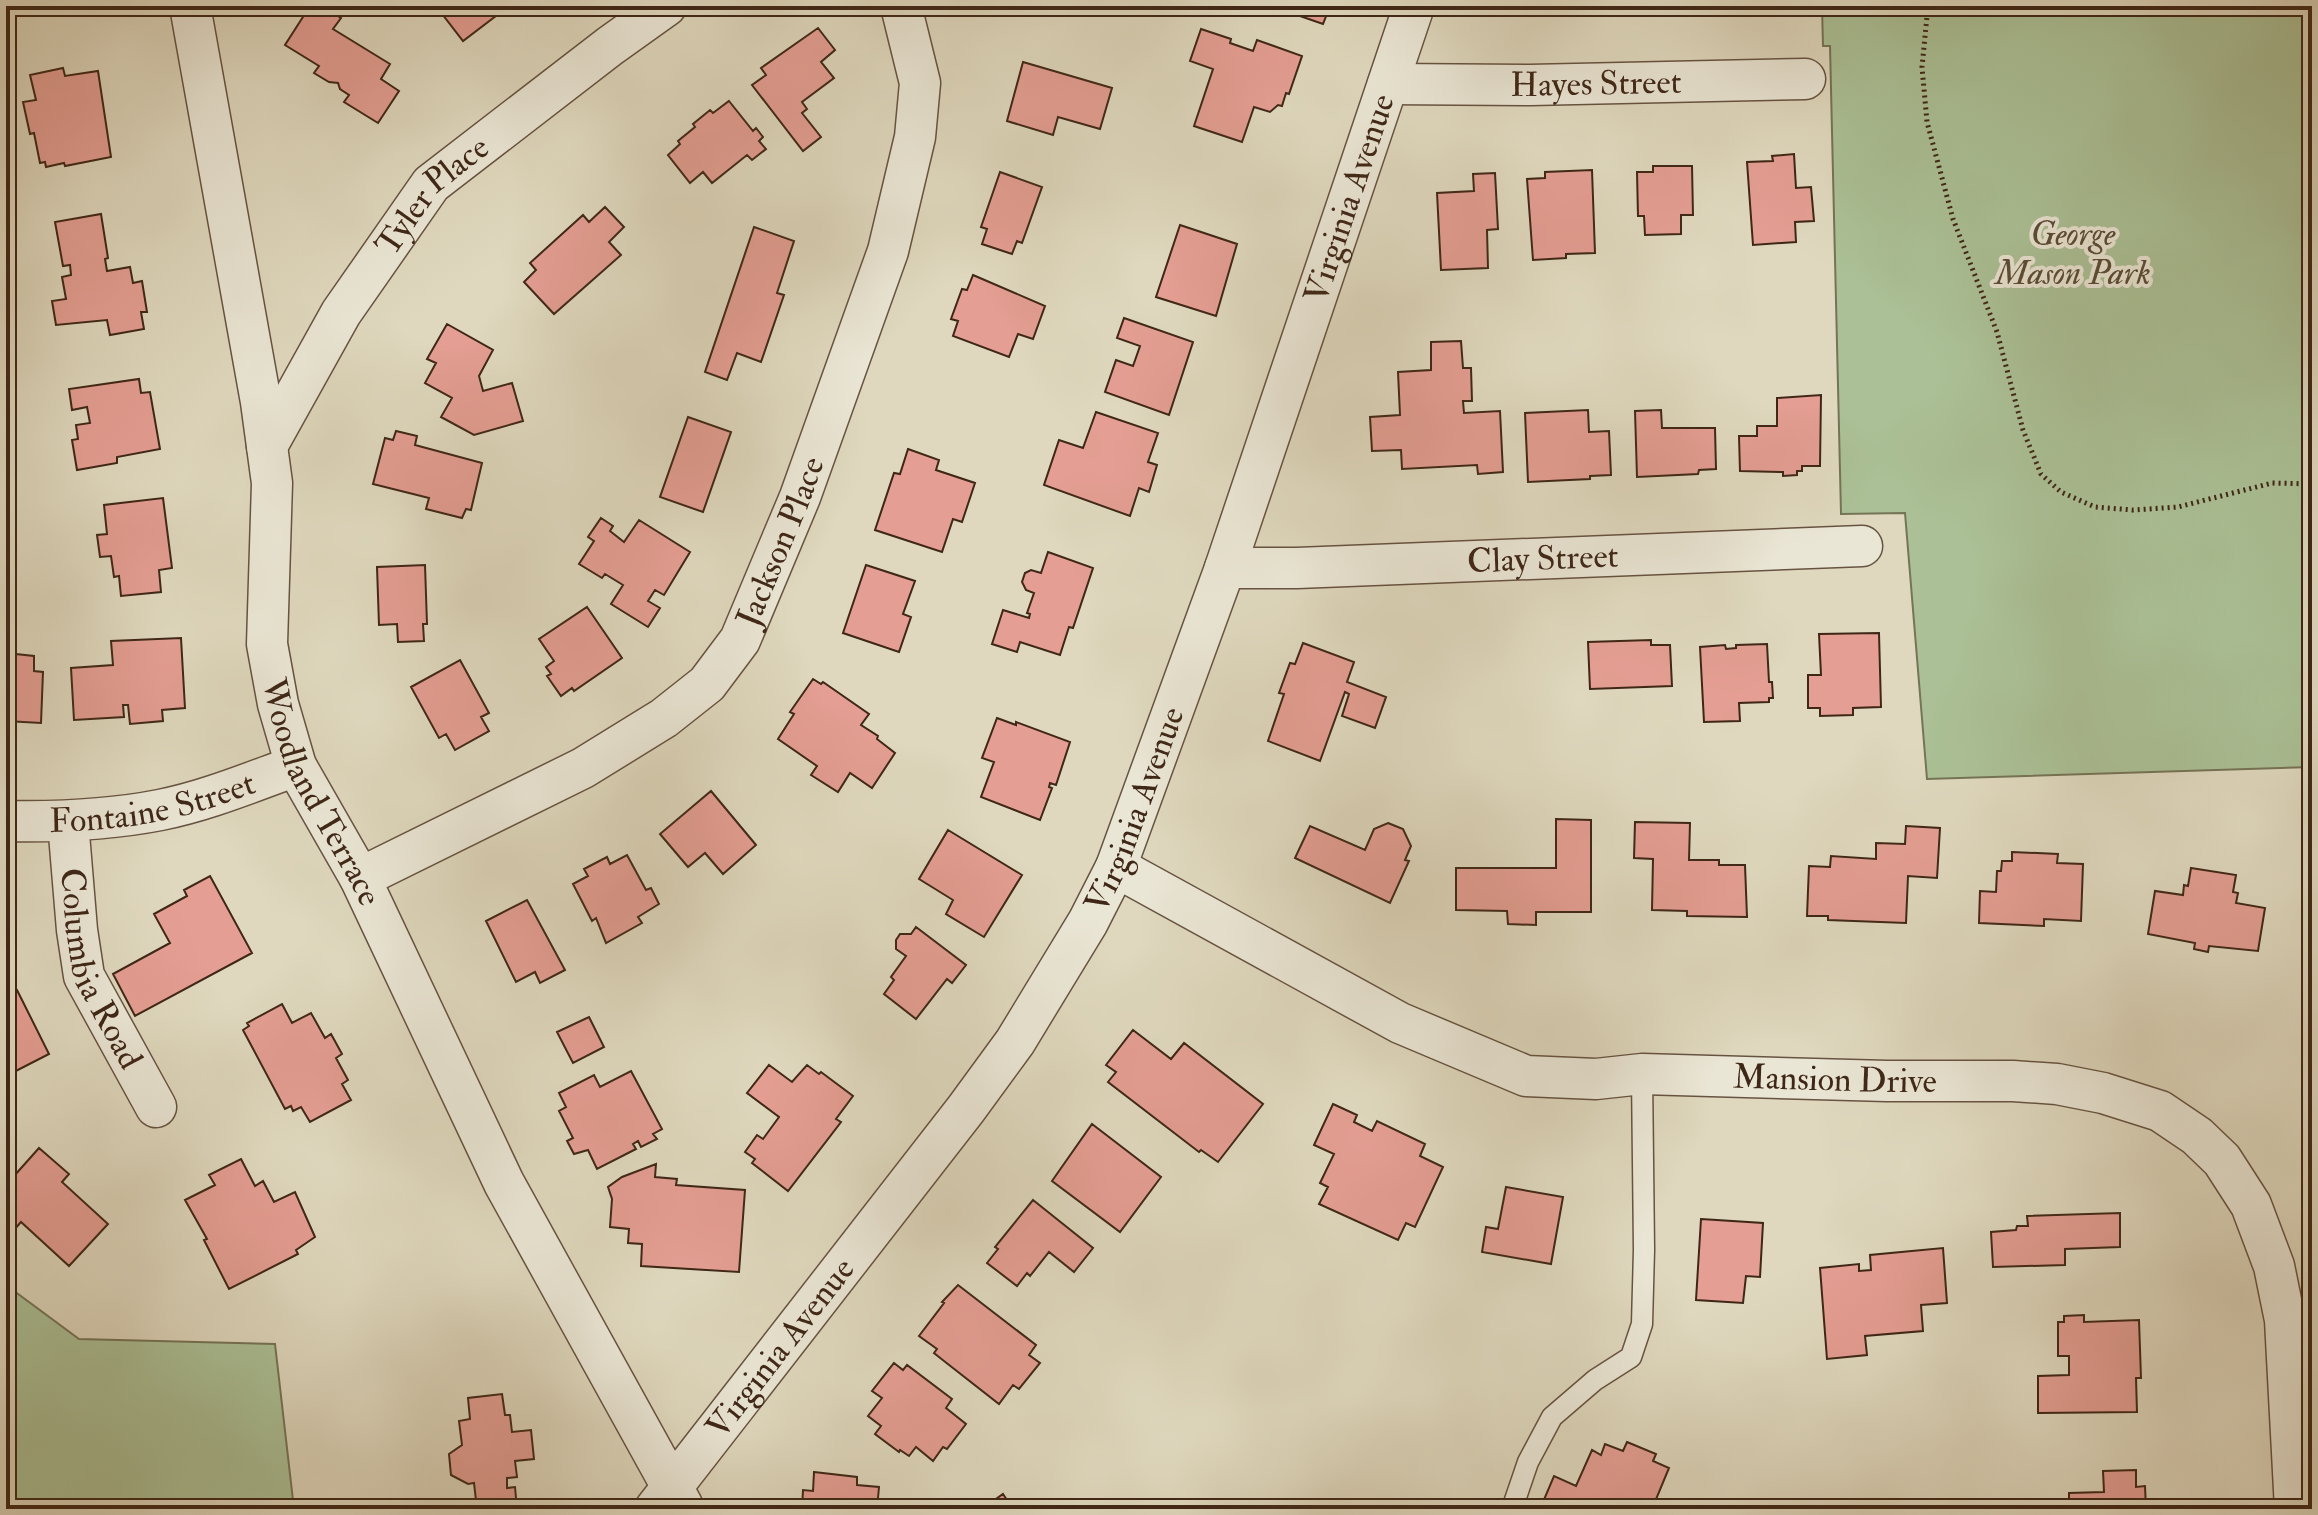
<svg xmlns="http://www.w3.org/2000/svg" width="2318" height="1515" viewBox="0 0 2318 1515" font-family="'IM FELL Double Pica',serif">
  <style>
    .green { fill: #abc096; stroke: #757456; stroke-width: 2 }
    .building { fill: #e49e93; stroke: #3f2717; stroke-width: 2 }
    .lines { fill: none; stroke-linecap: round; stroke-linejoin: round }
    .service-casing { stroke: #675341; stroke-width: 23 }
    .minor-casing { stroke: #675341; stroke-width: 43 }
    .path { stroke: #3f2717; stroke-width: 5; stroke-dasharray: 2 4; stroke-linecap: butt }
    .service { stroke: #eae6d5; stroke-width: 20 }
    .minor { stroke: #eae6d5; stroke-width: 40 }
    .labels { text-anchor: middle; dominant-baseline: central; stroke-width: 8; stroke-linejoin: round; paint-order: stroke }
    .street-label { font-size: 34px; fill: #3f2717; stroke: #eae6d5 }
    .park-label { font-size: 34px; font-style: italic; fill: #5a4d37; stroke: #eae6d5 }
  </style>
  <rect width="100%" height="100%" fill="#dfd8be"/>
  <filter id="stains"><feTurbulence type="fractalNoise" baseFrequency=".0025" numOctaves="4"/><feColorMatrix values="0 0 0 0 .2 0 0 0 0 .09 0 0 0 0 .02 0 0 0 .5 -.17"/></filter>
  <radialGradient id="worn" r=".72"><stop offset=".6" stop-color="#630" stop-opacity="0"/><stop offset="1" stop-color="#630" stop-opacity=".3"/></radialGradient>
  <path class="green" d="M 1822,6 L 2312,6 L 2312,767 L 1927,779 L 1905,513 L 1841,514 L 1830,46 L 1823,46 Z
    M 6,1285 L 79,1339 L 275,1344 L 294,1509 L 6,1509 L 6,1455 L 11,1432 L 6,1421 Z"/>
  <path class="building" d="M 310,6 L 322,6 L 341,18 L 333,29 L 390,64 L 381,79 L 399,91 L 378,123 L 344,102 L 349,95 L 340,89 L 338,83 L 329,82 L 314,73 L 319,66 L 285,45 Z
    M 436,6 L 509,6 L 463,41 Z
    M 1271,6 L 1330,6 L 1323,24 Z
    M 818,28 L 835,50 L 821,62 L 834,78 L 802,102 L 807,109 L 802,113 L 821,137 L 803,151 L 752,85 L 766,75 L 761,68 Z
    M 1201,29 L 1231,39 L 1230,43 L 1253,51 L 1257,40 L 1302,56 L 1289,94 L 1286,93 L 1282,106 L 1278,105 L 1270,112 L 1254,107 L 1242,142 L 1194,126 L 1213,69 L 1190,61 Z
    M 1023,62 L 1112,88 L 1100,129 L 1058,117 L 1053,135 L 1007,121 Z
    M 63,68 L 65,76 L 98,71 L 111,157 L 65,166 L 64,163 L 46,167 L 45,162 L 40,163 L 34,133 L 30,134 L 23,102 L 36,100 L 30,75 Z
    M 729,101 L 753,131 L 756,128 L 763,137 L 759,141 L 766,149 L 752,160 L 747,155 L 712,183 L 703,172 L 690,183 L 668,155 L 680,144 L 678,141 L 695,127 L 693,124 L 710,110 L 713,113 Z
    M 1794,154 L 1796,188 L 1811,187 L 1814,221 L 1795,222 L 1796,242 L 1753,245 L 1747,162 L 1773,161 L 1772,156 Z
    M 1653,166 L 1692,166 L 1693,215 L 1681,215 L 1681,234 L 1645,235 L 1644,216 L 1638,216 L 1637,172 L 1653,172 Z
    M 1592,170 L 1595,253 L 1566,254 L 1566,258 L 1533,260 L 1527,179 L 1545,178 L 1545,172 Z
    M 1000,172 L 1042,187 L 1022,243 L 1017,241 L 1012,254 L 982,244 L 987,229 L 981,227 Z
    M 1495,173 L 1498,229 L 1487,230 L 1488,268 L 1441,270 L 1437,193 L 1474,191 L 1473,174 Z
    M 605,207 L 624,227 L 609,242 L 621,255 L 554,314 L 524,282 L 536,270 L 530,263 L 583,215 L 589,222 Z
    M 101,214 L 108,258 L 105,259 L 107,271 L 130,267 L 133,283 L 142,281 L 147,312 L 141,312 L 144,329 L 110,335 L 107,320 L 56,325 L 52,301 L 66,299 L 62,277 L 71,275 L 70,265 L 63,266 L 55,222 Z
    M 1180,225 L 1237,244 L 1216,316 L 1156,297 Z
    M 754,227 L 794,241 L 777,293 L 784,295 L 761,362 L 737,353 L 727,380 L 705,372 Z
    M 973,275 L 1045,306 L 1033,339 L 1018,334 L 1009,357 L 953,336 L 958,321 L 951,319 L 962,289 L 967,290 Z
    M 1124,318 L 1193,342 L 1169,415 L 1105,392 L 1116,360 L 1133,366 L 1140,346 L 1117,338 Z
    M 447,324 L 493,350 L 479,376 L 483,391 L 512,383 L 523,421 L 474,435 L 441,417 L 452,398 L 425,383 L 436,363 L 427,359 Z
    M 1461,341 L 1463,368 L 1471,368 L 1472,401 L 1463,401 L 1464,413 L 1500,411 L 1503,472 L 1478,474 L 1477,465 L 1402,469 L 1401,450 L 1372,451 L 1370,417 L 1400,415 L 1398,372 L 1431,370 L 1431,342 Z
    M 139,379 L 141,393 L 150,392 L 160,449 L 117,457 L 117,463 L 77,470 L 72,440 L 78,439 L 76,425 L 90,423 L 87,407 L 72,410 L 69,389 Z
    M 1821,395 L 1820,466 L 1802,466 L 1802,471 L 1797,471 L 1797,475 L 1783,476 L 1783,472 L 1740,471 L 1739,436 L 1757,436 L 1757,426 L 1777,426 L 1777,398 Z
    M 1588,410 L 1589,432 L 1609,431 L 1611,475 L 1590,476 L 1590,479 L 1528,482 L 1525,413 Z
    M 1661,410 L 1662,428 L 1715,428 L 1716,469 L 1699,470 L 1698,474 L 1637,477 L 1635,411 Z
    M 1096,412 L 1158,433 L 1148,462 L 1157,465 L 1149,492 L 1139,488 L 1130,516 L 1044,485 L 1059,440 L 1083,448 Z
    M 688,417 L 731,432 L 703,512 L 660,497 Z
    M 396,431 L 417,436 L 415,445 L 482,463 L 471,510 L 466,509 L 462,518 L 426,509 L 429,498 L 373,484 L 385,438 L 393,440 Z
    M 908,449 L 939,460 L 936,470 L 975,483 L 962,522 L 953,519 L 942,552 L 875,530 L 894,473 L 900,474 Z
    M 163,498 L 172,568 L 159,570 L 161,592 L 121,596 L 119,576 L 114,577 L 111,556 L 100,557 L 97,535 L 107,534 L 104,505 Z
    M 601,518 L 613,526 L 610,531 L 624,542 L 639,520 L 690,552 L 664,595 L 655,590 L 648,601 L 660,608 L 648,627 L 611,604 L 623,585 L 605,574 L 602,578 L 579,564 L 594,541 L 588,537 Z
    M 1048,552 L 1093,568 L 1073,628 L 1069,627 L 1060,655 L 1020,642 L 1017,652 L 992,644 L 1003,610 L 1029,618 L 1030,614 L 1027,613 L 1034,593 L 1026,590 L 1022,582 L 1025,573 L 1031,570 L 1041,573 Z
    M 425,565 L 427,624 L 423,624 L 424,641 L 398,642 L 397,624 L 379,625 L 377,567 Z
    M 866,565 L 915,581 L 903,614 L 911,617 L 899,652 L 843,633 Z
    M 587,607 L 622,658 L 574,691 L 572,688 L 561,696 L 547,676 L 551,674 L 546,667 L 554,661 L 539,639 Z
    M 1879,633 L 1881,707 L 1853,708 L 1853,715 L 1820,716 L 1820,708 L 1808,708 L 1808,675 L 1821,675 L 1819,634 Z
    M 181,638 L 185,708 L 162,710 L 163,721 L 130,724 L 128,705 L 123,705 L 124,717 L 74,720 L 71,668 L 113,665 L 111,641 Z
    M 1651,640 L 1651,645 L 1670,645 L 1672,686 L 1590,689 L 1588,642 Z
    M 1303,643 L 1354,662 L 1347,682 L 1386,697 L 1375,728 L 1342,716 L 1349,694 L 1345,692 L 1320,761 L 1268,741 L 1284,694 L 1279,693 L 1290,663 L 1295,664 Z
    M 1767,644 L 1769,682 L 1772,682 L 1773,698 L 1769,698 L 1769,702 L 1739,703 L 1740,721 L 1704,722 L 1700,647 L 1725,645 L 1726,649 L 1736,648 L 1736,645 Z
    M 6,653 L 34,656 L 34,671 L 43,672 L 41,723 L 6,721 Z
    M 460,660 L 489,713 L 481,717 L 489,731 L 455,750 L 446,734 L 439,738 L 411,687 Z
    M 813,679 L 821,684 L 823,682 L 869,714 L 861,725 L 878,736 L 877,739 L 895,753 L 872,788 L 850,773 L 838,792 L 811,775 L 817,766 L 778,739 L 794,714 L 790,712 Z
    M 997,718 L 1016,725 L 1016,722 L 1070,742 L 1056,785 L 1050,783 L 1049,787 L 1052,788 L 1040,820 L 981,797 L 994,762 L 982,758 Z
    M 711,791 L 756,845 L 723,874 L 705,853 L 688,867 L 660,834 Z
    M 1556,819 L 1591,820 L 1591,912 L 1536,912 L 1536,925 L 1508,924 L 1507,911 L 1456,910 L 1456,868 L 1556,868 Z
    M 1635,822 L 1690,823 L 1689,860 L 1719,860 L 1719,865 L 1745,865 L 1747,917 L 1687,916 L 1687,911 L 1652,910 L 1653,859 L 1634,858 Z
    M 1388,823 L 1403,829 L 1411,846 L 1405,860 L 1409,861 L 1390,903 L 1295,858 L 1310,826 L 1365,850 L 1374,829 Z
    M 1906,826 L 1940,828 L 1937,878 L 1908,876 L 1906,923 L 1828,920 L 1828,916 L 1807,916 L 1809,866 L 1830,867 L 1831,856 L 1876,859 L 1876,843 L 1905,844 Z
    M 948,830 L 1022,875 L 984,937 L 946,914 L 953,900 L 919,879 Z
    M 2012,852 L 2058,854 L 2057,863 L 2083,864 L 2081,921 L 2044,919 L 2044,926 L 1979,923 L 1980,891 L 1996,892 L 1997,871 L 2001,871 L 2002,861 L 2012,861 Z
    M 627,855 L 646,890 L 651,888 L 659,904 L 638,917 L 642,923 L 606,943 L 596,918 L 592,921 L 573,884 L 588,876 L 584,869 L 607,857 L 610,864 Z
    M 2191,868 L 2236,875 L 2233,892 L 2238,893 L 2236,903 L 2265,908 L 2258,951 L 2209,946 L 2208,952 L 2194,949 L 2195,943 L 2148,934 L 2155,891 L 2183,895 L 2184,885 L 2188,886 Z
    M 210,876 L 252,953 L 135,1016 L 113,974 L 170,943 L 154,914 L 187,896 L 184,890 Z
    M 527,900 L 565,970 L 540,983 L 535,972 L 516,982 L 486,921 Z
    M 916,927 L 966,965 L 952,983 L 947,979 L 916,1019 L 884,994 L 894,980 L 891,977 L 906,956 L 896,949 L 896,940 L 900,934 L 911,934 Z
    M 17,990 L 49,1054 L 6,1076 L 6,996 Z
    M 282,1004 L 292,1023 L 311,1013 L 325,1038 L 331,1034 L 342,1054 L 336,1058 L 348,1080 L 342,1084 L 351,1100 L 310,1122 L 301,1107 L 293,1111 L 291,1106 L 285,1109 L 243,1030 L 249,1026 L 247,1023 Z
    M 589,1017 L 604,1047 L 573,1063 L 557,1032 Z
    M 1133,1030 L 1171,1059 L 1184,1043 L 1263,1104 L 1218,1162 L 1201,1150 L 1199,1152 L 1108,1082 L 1116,1072 L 1106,1065 Z
    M 769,1065 L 792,1082 L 807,1065 L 819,1074 L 821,1072 L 853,1096 L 836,1119 L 841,1122 L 788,1191 L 752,1163 L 755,1159 L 745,1152 L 757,1135 L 763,1139 L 779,1117 L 747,1093 Z
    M 631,1071 L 662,1129 L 653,1134 L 657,1139 L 641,1147 L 638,1141 L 633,1144 L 636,1149 L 597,1169 L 588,1150 L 574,1154 L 567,1141 L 573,1138 L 559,1111 L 566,1107 L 559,1093 L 594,1075 L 600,1087 Z
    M 1333,1104 L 1357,1115 L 1354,1122 L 1372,1131 L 1377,1121 L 1425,1144 L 1420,1156 L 1443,1167 L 1415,1227 L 1406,1223 L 1398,1240 L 1319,1204 L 1328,1187 L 1320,1183 L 1334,1154 L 1314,1145 Z
    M 1092,1124 L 1161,1177 L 1120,1232 L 1052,1181 Z
    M 39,1148 L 69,1174 L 62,1182 L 108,1224 L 69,1266 L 21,1222 L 6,1239 L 6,1185 Z
    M 241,1159 L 255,1186 L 263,1181 L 274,1202 L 295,1192 L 315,1237 L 296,1250 L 298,1254 L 229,1289 L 204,1240 L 207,1239 L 185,1200 L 215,1185 L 209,1175 Z
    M 656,1164 L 655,1177 L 677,1179 L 676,1185 L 745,1190 L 739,1272 L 641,1266 L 642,1244 L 628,1243 L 629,1229 L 610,1227 L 612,1199 L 608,1187 L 622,1177 Z
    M 1506,1187 L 1563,1197 L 1551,1264 L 1482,1252 L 1486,1227 L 1498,1229 Z
    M 1033,1200 L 1093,1248 L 1074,1272 L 1049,1252 L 1030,1276 L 1027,1273 L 1017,1286 L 987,1263 L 998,1249 L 995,1247 Z
    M 2120,1213 L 2120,1247 L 2065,1249 L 2065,1265 L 1993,1267 L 1991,1232 L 2016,1230 L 2017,1226 L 2028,1226 L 2027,1216 Z
    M 1701,1219 L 1763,1223 L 1760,1277 L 1746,1276 L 1743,1303 L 1696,1300 Z
    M 1943,1248 L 1947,1303 L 1921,1305 L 1923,1331 L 1865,1336 L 1867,1355 L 1827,1359 L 1820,1268 L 1859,1264 L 1859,1271 L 1871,1270 L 1870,1255 Z
    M 958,1285 L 1036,1345 L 1029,1355 L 1040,1363 L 1019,1389 L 1013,1385 L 999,1404 L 944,1361 L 934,1353 L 937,1349 L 919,1336 L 944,1303 L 942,1302 Z
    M 2084,1315 L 2084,1322 L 2139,1320 L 2141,1378 L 2136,1378 L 2137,1412 L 2038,1413 L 2038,1376 L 2069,1375 L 2069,1356 L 2058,1356 L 2058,1322 L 2064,1322 L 2064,1316 Z
    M 894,1363 L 903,1370 L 907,1365 L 952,1399 L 946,1408 L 966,1424 L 947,1449 L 943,1447 L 933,1461 L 916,1447 L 909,1456 L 900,1450 L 899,1452 L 875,1434 L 881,1426 L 868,1416 L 882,1398 L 872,1391 Z
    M 502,1394 L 505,1415 L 510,1415 L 512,1432 L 531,1430 L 534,1459 L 515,1461 L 517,1477 L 507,1478 L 507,1488 L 515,1487 L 517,1509 L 477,1509 L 474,1483 L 468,1484 L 451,1475 L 449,1454 L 462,1445 L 459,1421 L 470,1419 L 468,1398 Z
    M 1627,1442 L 1656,1454 L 1653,1461 L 1669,1468 L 1652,1509 L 1540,1509 L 1554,1476 L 1576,1486 L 1592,1450 L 1601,1455 L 1605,1444 L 1623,1451 Z
    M 2136,1470 L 2136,1487 L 2145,1486 L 2146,1509 L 2069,1509 L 2069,1493 L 2104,1492 L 2103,1471 Z
    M 814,1472 L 857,1477 L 857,1485 L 879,1487 L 877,1509 L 802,1509 L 803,1490 L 813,1491 Z
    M 1003,1494 L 1013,1509 L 982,1509 Z"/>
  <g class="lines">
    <defs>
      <path id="service" d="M 1512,1509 L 1528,1462 L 1552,1417 L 1595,1380 L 1631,1357 L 1642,1324 L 1644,1250 L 1642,1074"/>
      <g id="minor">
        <path id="s1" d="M 190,6 L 261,402 L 272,483 L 267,644 L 278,704 L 296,766 L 360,878 L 504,1183 L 682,1505"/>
        <path id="s2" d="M 1388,84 L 1530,85 L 1805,79"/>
        <path id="s3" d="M 267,446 L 341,313 L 431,184 L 610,46 L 666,6"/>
        <path id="s4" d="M 1225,568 L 1297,568 L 1862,546"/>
        <path id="s5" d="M 6,821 C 58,822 109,820 160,810 C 206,801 251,782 296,766"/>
        <path id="s6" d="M 68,822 L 77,930 L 84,976 L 156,1107"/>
        <path id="s7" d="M 1116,867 L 1400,1023 L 1526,1076 L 1596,1079 L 1642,1074 L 1887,1081 L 2013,1081 L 2057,1084 L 2103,1093 L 2160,1111 L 2197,1136 L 2222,1160 L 2251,1205 L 2274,1266 L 2285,1320 L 2295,1509"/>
        <path id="s8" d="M 360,878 L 583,768 L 664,718 L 707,684 L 740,640 L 800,497 L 888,251 L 915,137 L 920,83 L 901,6"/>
        <path id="s9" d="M 655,1509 L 966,1109 L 1015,1042 L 1088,922 L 1116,867 L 1225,568 L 1414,6"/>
      </g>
    </defs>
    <use href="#service" class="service-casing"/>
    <use href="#minor" class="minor-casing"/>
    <path class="path" d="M 1928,6 L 1922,67 L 1927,122 L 1953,219 L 1997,332 L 2023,430 L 2041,474 L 2061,492 L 2095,507 L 2133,510 L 2178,507 L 2272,483 L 2312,484"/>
    <use href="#service" class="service"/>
    <use href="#minor" class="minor"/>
  </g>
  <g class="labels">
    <g class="street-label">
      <text stroke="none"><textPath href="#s2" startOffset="208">Hayes Street</textPath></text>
      <text stroke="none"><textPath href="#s3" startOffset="302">Tyler Place</textPath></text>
      <text stroke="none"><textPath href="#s9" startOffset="1500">Virginia Avenue</textPath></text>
      <text stroke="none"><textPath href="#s8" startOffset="560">Jackson Place</textPath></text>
      <text stroke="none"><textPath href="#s4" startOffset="318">Clay Street</textPath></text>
      <text stroke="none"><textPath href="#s1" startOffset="804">Woodland Terrace</textPath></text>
      <text stroke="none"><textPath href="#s5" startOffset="148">Fontaine Street</textPath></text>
      <text stroke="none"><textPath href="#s9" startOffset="852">Virginia Avenue</textPath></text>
      <text stroke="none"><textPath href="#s6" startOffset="152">Columbia Road</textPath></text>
      <text stroke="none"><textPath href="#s7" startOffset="770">Mansion Drive</textPath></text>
      <text stroke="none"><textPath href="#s9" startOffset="204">Virginia Avenue</textPath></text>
    </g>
    <g class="park-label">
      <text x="2073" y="234">George<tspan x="2073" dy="39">Mason Park</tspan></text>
    </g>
  </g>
  <rect width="2318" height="1515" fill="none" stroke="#dfd8be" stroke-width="32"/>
  <rect x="8" y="8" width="2302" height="1499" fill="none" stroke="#3f2717" stroke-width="4"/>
  <rect x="16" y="16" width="2286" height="1483" fill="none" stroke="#3f2717" stroke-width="2"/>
  <rect width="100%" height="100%" filter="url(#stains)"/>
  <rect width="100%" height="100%" fill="url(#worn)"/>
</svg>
